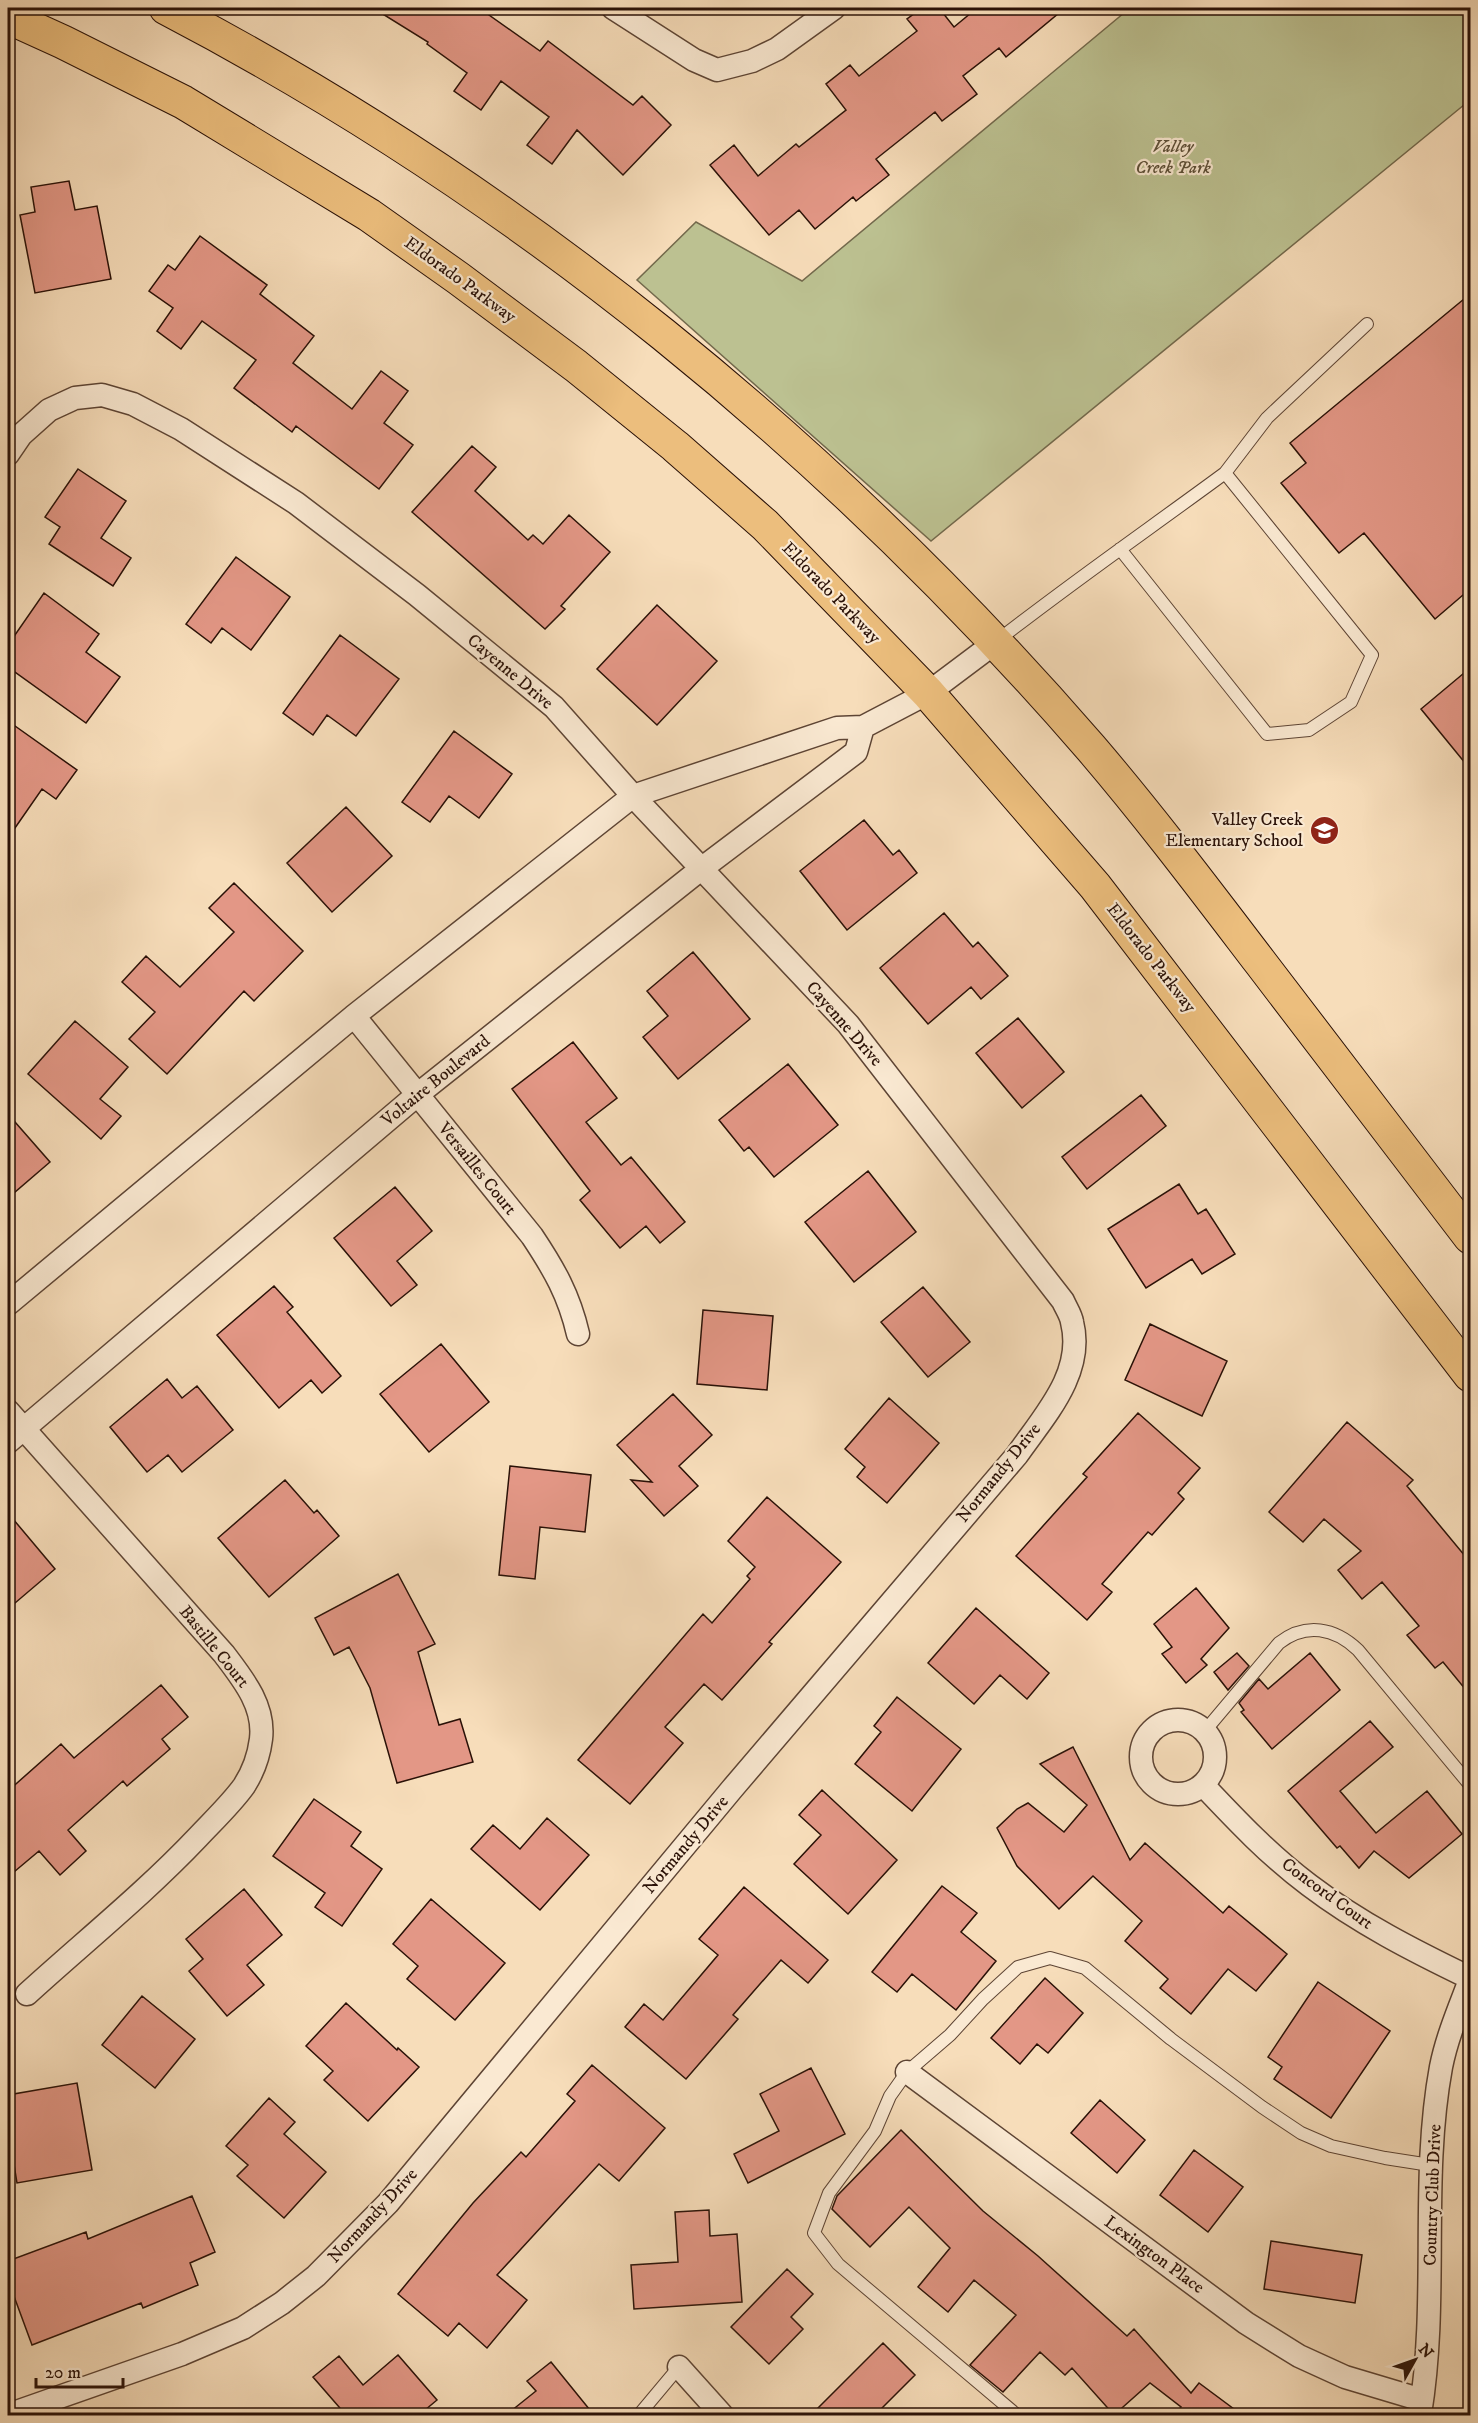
<svg xmlns="http://www.w3.org/2000/svg" width="1478" height="2423" viewBox="0 0 1478 2423" font-family="'IM FELL DW Pica',serif">
  <style>
    .green { fill: #bcc191; stroke: #73694c; stroke-width: 1.5 }
    .building { fill: #e39786; stroke: #2a1107; stroke-width: 1.5 }
    .lines { fill: none; stroke-linecap: round; stroke-linejoin: round }
    .lane-casing { stroke: #5d4434; stroke-width: 14 }
    .street-casing { stroke: #5d4434; stroke-width: 25 }
    .primary-casing { stroke: #2a1107; stroke-width: 35 }
    .lane { stroke: #fae9d2; stroke-width: 12 }
    .street { stroke: #fae9d2; stroke-width: 22 }
    .primary { stroke: #ecbe7d; stroke-width: 33 }
    .labels { text-anchor: middle; dominant-baseline: central; stroke-width: 4.5; stroke-linejoin: round; paint-order: stroke }
    .park-label { font-size: 18px; font-style: italic; fill: #5d4f37; stroke: #fae9d2 }
    .street-label { font-size: 18px; fill: #2a1107; stroke: #fae9d2 }
    .poi-label { font-size: 18px; fill: #2a1107; stroke: #fae9d2; text-anchor: end }
  </style>
  <rect width="100%" height="100%" fill="#f7ddba"/>
  <filter id="stains"><feTurbulence type="fractalNoise" baseFrequency=".00333" numOctaves="4"/><feColorMatrix values="0 0 0 0 .2 0 0 0 0 .09 0 0 0 0 .02 0 0 0 .5 -.17"/></filter>
  <radialGradient id="worn" r=".72"><stop offset=".6" stop-color="#630" stop-opacity="0"/><stop offset="1" stop-color="#630" stop-opacity=".3"/></radialGradient>
  <path class="green" d="M 1130,8 L 1470,8 L 1470,100 L 931,541 L 637,280 L 696,222 L 802,281 Z"/>
  <path class="building" d="M 373,8 L 479,8 L 540,51 L 548,41 L 633,105 L 642,96 L 671,125 L 623,175 L 577,130 L 552,164 L 527,145 L 549,117 L 501,81 L 481,110 L 454,91 L 467,73 L 427,44 L 428,42 Z
    M 922,8 L 939,8 L 954,27 L 977,8 L 1065,8 L 1006,57 L 999,48 L 963,76 L 977,94 L 942,121 L 935,112 L 876,159 L 889,175 L 856,201 L 853,197 L 815,229 L 799,210 L 769,235 L 710,165 L 734,145 L 758,176 L 796,144 L 799,147 L 846,110 L 826,84 L 850,65 L 859,76 L 917,31 L 907,19 Z
    M 69,181 L 75,210 L 97,206 L 111,279 L 35,293 L 20,215 L 35,212 L 31,187 Z
    M 200,236 L 267,285 L 260,294 L 314,336 L 293,363 L 352,409 L 381,371 L 408,391 L 384,423 L 413,445 L 379,489 L 296,426 L 292,432 L 234,388 L 256,360 L 202,321 L 181,349 L 157,331 L 173,308 L 149,291 L 168,265 L 175,270 Z
    M 1470,294 L 1470,589 L 1435,619 L 1364,533 L 1339,553 L 1281,483 L 1306,463 L 1290,443 Z
    M 472,446 L 496,467 L 475,491 L 528,540 L 533,535 L 543,544 L 569,515 L 610,552 L 561,606 L 565,609 L 545,629 L 412,512 Z
    M 78,469 L 126,501 L 101,538 L 131,558 L 113,586 L 49,544 L 60,527 L 45,517 Z
    M 236,557 L 290,597 L 251,650 L 222,628 L 211,643 L 186,624 Z
    M 44,593 L 99,634 L 86,652 L 120,677 L 86,723 L 8,667 L 8,645 Z
    M 657,605 L 717,661 L 657,725 L 597,669 Z
    M 340,635 L 399,679 L 356,736 L 327,715 L 313,735 L 283,713 Z
    M 1470,668 L 1470,769 L 1421,709 Z
    M 8,721 L 77,770 L 56,799 L 42,789 L 8,838 Z
    M 454,731 L 512,774 L 479,818 L 449,796 L 430,822 L 402,802 Z
    M 346,807 L 392,856 L 332,912 L 287,863 Z
    M 864,820 L 893,855 L 899,850 L 917,873 L 847,930 L 800,871 Z
    M 234,883 L 303,951 L 254,1001 L 244,991 L 167,1074 L 129,1039 L 155,1012 L 122,982 L 146,956 L 180,987 L 234,932 L 209,908 Z
    M 944,913 L 973,947 L 978,942 L 1008,976 L 981,999 L 971,987 L 928,1024 L 880,968 Z
    M 693,952 L 750,1019 L 678,1079 L 643,1037 L 668,1016 L 647,991 Z
    M 1018,1018 L 1064,1072 L 1022,1108 L 976,1053 Z
    M 75,1021 L 128,1067 L 100,1099 L 121,1116 L 101,1139 L 28,1074 Z
    M 573,1042 L 617,1098 L 586,1122 L 621,1165 L 631,1157 L 685,1222 L 660,1243 L 646,1226 L 620,1248 L 580,1200 L 590,1191 L 512,1089 Z
    M 788,1064 L 838,1125 L 774,1177 L 749,1147 L 744,1151 L 719,1120 Z
    M 1141,1095 L 1166,1126 L 1087,1189 L 1062,1157 Z
    M 8,1114 L 50,1162 L 8,1198 Z
    M 868,1171 L 916,1232 L 854,1282 L 805,1222 Z
    M 1179,1184 L 1198,1214 L 1206,1209 L 1235,1254 L 1202,1274 L 1192,1259 L 1146,1288 L 1108,1229 Z
    M 395,1187 L 432,1231 L 397,1261 L 417,1285 L 391,1306 L 334,1238 Z
    M 274,1286 L 293,1307 L 287,1312 L 341,1376 L 322,1393 L 311,1380 L 279,1408 L 217,1335 Z
    M 923,1287 L 970,1342 L 928,1377 L 881,1322 Z
    M 703,1310 L 773,1316 L 767,1390 L 697,1384 Z
    M 1150,1324 L 1227,1361 L 1202,1416 L 1125,1380 Z
    M 441,1344 L 489,1402 L 429,1452 L 380,1394 Z
    M 167,1379 L 182,1398 L 197,1386 L 233,1430 L 182,1472 L 168,1455 L 147,1472 L 110,1427 Z
    M 673,1394 L 712,1435 L 679,1466 L 698,1486 L 664,1516 L 631,1480 L 652,1482 L 617,1445 Z
    M 889,1398 L 939,1443 L 887,1503 L 857,1477 L 865,1467 L 845,1449 Z
    M 1138,1413 L 1200,1468 L 1178,1493 L 1184,1499 L 1152,1535 L 1148,1532 L 1102,1584 L 1112,1592 L 1087,1620 L 1016,1556 L 1087,1477 L 1083,1474 Z
    M 1347,1422 L 1413,1480 L 1407,1486 L 1470,1562 L 1470,1695 L 1443,1662 L 1435,1668 L 1407,1635 L 1419,1626 L 1382,1582 L 1362,1599 L 1338,1570 L 1361,1551 L 1324,1519 L 1303,1542 L 1269,1512 Z
    M 510,1466 L 591,1475 L 585,1532 L 540,1527 L 535,1579 L 499,1575 Z
    M 285,1480 L 314,1513 L 317,1510 L 339,1536 L 269,1597 L 218,1538 Z
    M 767,1497 L 841,1562 L 769,1642 L 772,1644 L 722,1700 L 704,1684 L 665,1727 L 683,1743 L 630,1804 L 578,1760 L 703,1614 L 712,1623 L 750,1579 L 747,1576 L 755,1567 L 728,1541 Z
    M 8,1513 L 55,1569 L 8,1609 Z
    M 398,1574 L 435,1644 L 418,1652 L 439,1725 L 460,1719 L 473,1762 L 397,1783 L 370,1688 L 349,1647 L 334,1655 L 315,1618 Z
    M 1196,1588 L 1229,1628 L 1201,1659 L 1207,1665 L 1186,1683 L 1162,1654 L 1172,1647 L 1154,1624 Z
    M 976,1608 L 1049,1673 L 1027,1699 L 1000,1675 L 974,1704 L 928,1663 Z
    M 1237,1653 L 1249,1666 L 1228,1690 L 1214,1672 Z
    M 1310,1653 L 1340,1690 L 1272,1749 L 1241,1712 L 1244,1710 L 1239,1703 L 1259,1679 L 1268,1689 Z
    M 161,1685 L 188,1717 L 162,1739 L 170,1749 L 127,1786 L 123,1781 L 68,1830 L 86,1851 L 60,1875 L 39,1851 L 8,1877 L 8,1791 L 61,1744 L 74,1758 Z
    M 897,1697 L 961,1749 L 912,1811 L 855,1764 L 881,1732 L 874,1726 Z
    M 1370,1721 L 1393,1747 L 1340,1791 L 1376,1833 L 1427,1791 L 1462,1834 L 1409,1878 L 1374,1851 L 1359,1868 L 1340,1846 L 1337,1848 L 1288,1791 Z
    M 1073,1747 L 1130,1860 L 1145,1843 L 1223,1913 L 1229,1906 L 1287,1954 L 1256,1991 L 1228,1969 L 1191,2014 L 1160,1988 L 1168,1979 L 1125,1941 L 1142,1921 L 1093,1876 L 1059,1909 L 1017,1866 L 997,1828 L 1017,1809 L 1028,1803 L 1064,1832 L 1087,1805 L 1040,1764 Z
    M 822,1790 L 897,1860 L 848,1914 L 794,1864 L 821,1835 L 799,1815 Z
    M 314,1799 L 361,1832 L 351,1846 L 382,1869 L 342,1926 L 315,1907 L 325,1893 L 273,1856 Z
    M 547,1818 L 589,1855 L 540,1910 L 471,1849 L 493,1825 L 520,1849 Z
    M 942,1886 L 977,1913 L 961,1932 L 996,1961 L 956,2010 L 912,1974 L 897,1992 L 872,1972 Z
    M 744,1887 L 828,1960 L 808,1983 L 781,1960 L 733,2015 L 738,2019 L 686,2079 L 625,2027 L 644,2004 L 663,2020 L 718,1955 L 699,1939 Z
    M 244,1889 L 282,1935 L 247,1965 L 264,1985 L 227,2016 L 189,1971 L 203,1959 L 186,1939 Z
    M 431,1899 L 505,1963 L 455,2020 L 407,1979 L 418,1966 L 393,1944 Z
    M 1045,1978 L 1083,2013 L 1048,2053 L 1037,2044 L 1020,2064 L 991,2038 Z
    M 1318,1982 L 1390,2031 L 1331,2118 L 1274,2079 L 1282,2067 L 1268,2057 Z
    M 142,1996 L 195,2039 L 155,2088 L 102,2045 Z
    M 346,2003 L 397,2050 L 398,2048 L 419,2067 L 368,2121 L 324,2080 L 333,2071 L 306,2046 Z
    M 592,2065 L 665,2128 L 619,2181 L 599,2164 L 497,2275 L 527,2300 L 487,2348 L 459,2323 L 448,2336 L 398,2294 L 473,2203 L 521,2152 L 526,2157 L 575,2101 L 567,2094 Z
    M 811,2068 L 845,2134 L 748,2183 L 734,2154 L 779,2131 L 760,2094 Z
    M 77,2083 L 92,2170 L 17,2183 L 8,2127 L 8,2095 Z
    M 269,2098 L 295,2122 L 284,2134 L 326,2172 L 284,2218 L 237,2176 L 248,2165 L 226,2146 Z
    M 1100,2100 L 1145,2140 L 1117,2173 L 1071,2133 Z
    M 901,2130 L 983,2211 L 1038,2256 L 1127,2336 L 1134,2329 L 1191,2393 L 1199,2383 L 1242,2415 L 1175,2415 L 1181,2407 L 1150,2383 L 1114,2415 L 1072,2368 L 1065,2375 L 1040,2352 L 1003,2392 L 970,2365 L 1016,2315 L 974,2280 L 948,2312 L 918,2287 L 950,2248 L 909,2207 L 870,2247 L 832,2209 L 837,2196 Z
    M 1194,2150 L 1243,2187 L 1208,2232 L 1160,2195 Z
    M 192,2196 L 215,2252 L 190,2263 L 198,2285 L 143,2308 L 141,2303 L 32,2345 L 8,2280 L 8,2261 L 86,2232 L 88,2239 Z
    M 709,2210 L 710,2236 L 737,2234 L 742,2302 L 634,2309 L 631,2265 L 678,2262 L 675,2212 Z
    M 1271,2241 L 1362,2255 L 1355,2303 L 1264,2289 Z
    M 787,2269 L 813,2294 L 791,2317 L 803,2329 L 769,2364 L 731,2327 Z
    M 883,2343 L 915,2375 L 875,2415 L 811,2415 Z
    M 398,2355 L 437,2400 L 419,2415 L 346,2415 L 313,2377 L 339,2356 L 363,2385 Z
    M 551,2362 L 594,2415 L 506,2415 L 536,2391 L 527,2381 Z"/>
  <g class="lines">
    <defs>
      <path id="lane" d="M 1225,473 L 1267,418 L 1367,324
        M 997,641 C 1071,583 1149,529 1225,473 L 1372,655 L 1351,702 L 1309,730 L 1267,734 L 1120,549
        M 1204,1732 L 1279,1643 C 1306,1622 1335,1628 1358,1650 L 1470,1785
        M 638,2416 L 679,2367
        M 1018,2416 L 838,2264 L 814,2233 L 829,2193 L 875,2131 L 890,2096 L 907,2072 L 950,2035 L 983,1999 L 1018,1967 L 1050,1958 L 1085,1968 L 1171,2039 L 1262,2107 L 1301,2133 L 1331,2146 L 1385,2158 L 1430,2165"/>
      <path id="street" d="M 613,8 L 694,60 L 717,70 L 752,61 L 777,49 L 834,8
        M 8,454 L 21,435 L 49,410 L 75,398 L 102,395 L 133,404 L 181,429 L 296,503 L 417,595 L 554,707 L 633,796 L 848,1024 L 1063,1301 C 1066,1308 1071,1315 1072,1322 C 1085,1373 1044,1416 1017,1455 L 732,1789 L 388,2203 L 316,2276 L 282,2303 L 243,2328 L 182,2354 L 8,2415
        M 354,1016 L 532,1236 C 554,1269 569,1295 578,1334
        M 8,1304 L 354,1016 L 633,796 L 837,728 L 863,727 L 928,693 L 996,642
        M 8,1411 L 224,1654 C 243,1679 265,1706 261,1739 C 259,1755 253,1772 244,1786 C 231,1804 213,1821 198,1837 C 145,1893 84,1942 27,1994
        M 8,1442 L 417,1095 L 701,869 L 856,752 L 863,727
        M1141 1757a37 37 0 1 1 74 0a37 37 0 1 1-74 0Z
        M 1203,1785 C 1236,1820 1270,1856 1309,1885 C 1359,1923 1414,1951 1470,1978
        M 907,2072 L 1246,2323 L 1299,2356 L 1345,2377 L 1422,2400
        M 679,2367 L 723,2416
        M 1420,2414 C 1439,2299 1420,2181 1441,2067 C 1447,2037 1459,2009 1470,1980"/>
      <path id="primary" d="M 166,8 C 520,193 830,447 1091,748 C 1150,817 1205,890 1260,962 C 1330,1054 1400,1146 1470,1237
        M 8,17 L 63,42 L 183,102 L 369,215 L 458,278 L 576,366 L 675,446 L 765,525 L 928,693 L 1095,886 L 1470,1375"/>
    </defs>
    <use href="#lane" class="lane-casing"/>
    <use href="#street" class="street-casing"/>
    <use href="#primary" class="primary-casing"/>
    <use href="#lane" class="lane"/>
    <use href="#street" class="street"/>
    <use href="#primary" class="primary"/>
  </g>
  <defs>
    <symbol id="school-disc" viewBox="-11 -11 22 22"><circle r="9.5" fill="#8f2418" stroke="#fae9d2"/><path d="M0-5L7-2L0 1L-7-2ZM-4 1L0 2.5L4 1V4Q0 6-4 4Z" fill="#fff"/></symbol>
  </defs>
  <g fill-rule="evenodd">
    <use href="#school-disc" x="1308" y="814" width="33" height="33"/>
  </g>
  <g class="labels">
    <g class="park-label">
      <text x="1173" y="147">Valley<tspan x="1173" dy="21">Creek Park</tspan></text>
    </g>
    <g class="street-label">
      <text transform="translate(460 280) rotate(36)">Eldorado Parkway</text>
      <text transform="translate(831 593) rotate(46)">Eldorado Parkway</text>
      <text transform="translate(510 672) rotate(40)">Cayenne Drive</text>
      <text transform="translate(1151 958) rotate(52)">Eldorado Parkway</text>
      <text transform="translate(844 1024) rotate(49)">Cayenne Drive</text>
      <text transform="translate(436 1081) rotate(-39)">Voltaire Boulevard</text>
      <text transform="translate(477 1169) rotate(51)">Versailles Court</text>
      <text transform="translate(999 1473) rotate(-51)">Normandy Drive</text>
      <text transform="translate(214 1647) rotate(51)">Bastille Court</text>
      <text transform="translate(686 1845) rotate(-50)">Normandy Drive</text>
      <text transform="translate(1327 1894) rotate(36)">Concord Court</text>
      <text transform="translate(1433 2195) rotate(-88)">Country Club Drive</text>
      <text transform="translate(373 2216) rotate(-47)">Normandy Drive</text>
      <text transform="translate(1154 2255) rotate(36)">Lexington Place</text>
    </g>
    <g class="poi-label">
      <text x="1303" y="820">Valley Creek<tspan x="1303" dy="21">Elementary School</tspan></text>
    </g>
  </g>
  <rect width="1478" height="2423" fill="none" stroke="#f7ddba" stroke-width="30"/>
  <rect x="9" y="9" width="1460" height="2405" fill="none" stroke="#2a1107" stroke-width="3"/>
  <rect x="15" y="15" width="1448" height="2393" fill="none" stroke="#2a1107" stroke-width="1.5"/>
  <g transform="translate(1415 2360) rotate(50)" stroke="#fae9d2" stroke-width="4.5" paint-order="stroke">
  <path d="M0-4.5L10 22L0 15L-10 22Z" fill="#2a1107"/>
  <text y="-9" font-size="16" font-weight="bold" text-anchor="middle" fill="#2a1107">N</text>
  </g>
  <path d="M36 2378v9h87v-9" fill="none" stroke="#2a1107" stroke-width="3"/>
  <text x="45" y="2378" font-size="18" fill="#2a1107" stroke="#fae9d2" stroke-width="4.5" paint-order="stroke">20 m</text>
  <rect width="100%" height="100%" filter="url(#stains)"/>
  <rect width="100%" height="100%" fill="url(#worn)"/>
</svg>
